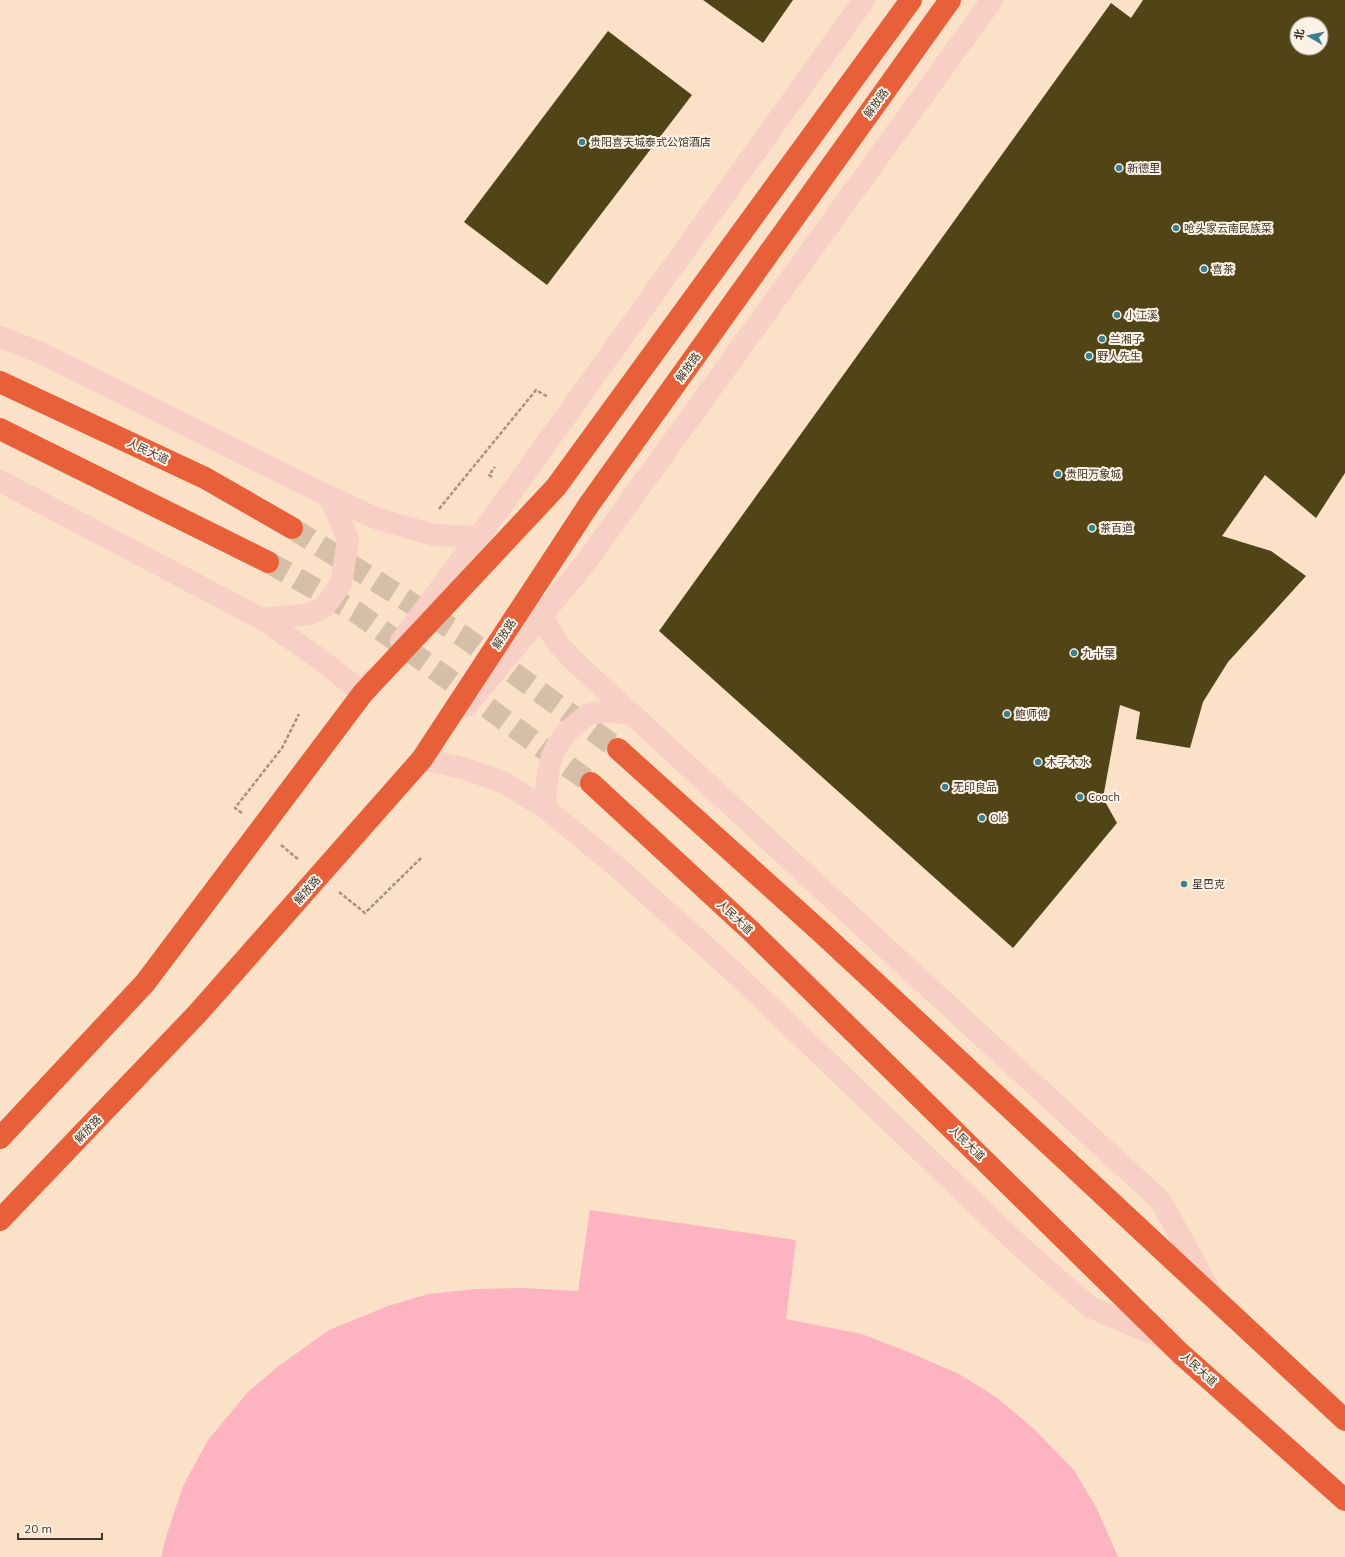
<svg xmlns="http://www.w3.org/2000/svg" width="1345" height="1557" viewBox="0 0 1345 1557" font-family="Mulish,'Noto Sans SC',sans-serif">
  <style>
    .green { fill: #fdb3c0 }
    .building { fill: #514518; fill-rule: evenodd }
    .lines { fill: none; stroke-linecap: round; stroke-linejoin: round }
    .highway-tunnel { stroke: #d6bfa9; stroke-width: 22; stroke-dasharray: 22 11; stroke-linecap: butt }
    .path { stroke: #a59280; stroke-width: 2.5; stroke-dasharray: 4 2; stroke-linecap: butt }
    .secondary { stroke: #f8cfc4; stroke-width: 22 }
    .highway { stroke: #e76039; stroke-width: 22 }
    .poi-dot { fill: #3c808e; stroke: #fcf1e7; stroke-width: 1.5 }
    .labels { text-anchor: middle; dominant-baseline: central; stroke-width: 4; stroke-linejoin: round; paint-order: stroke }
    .street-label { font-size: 11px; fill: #40362c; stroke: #fcf1e7 }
    .poi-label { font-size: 11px; fill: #40362c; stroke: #fcf1e7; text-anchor: start }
  </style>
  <rect width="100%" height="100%" fill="#fbe1c8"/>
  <path class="green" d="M 590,1210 L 796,1240 L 786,1319 L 862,1334 L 906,1351 L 959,1374 L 996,1397 L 1032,1427 L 1074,1470 L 1097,1509 L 1118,1557 L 161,1557 L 167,1534 L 183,1486 L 208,1440 L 248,1392 L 280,1365 L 329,1330 L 388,1306 L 428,1294 L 476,1289 L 523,1288 L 578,1291 Z"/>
  <path class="building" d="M 703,0 L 793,0 L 763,43 Z
    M 1143,0 L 1345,0 L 1345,473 L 1316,518 L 1265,475 L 1222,536 L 1271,551 L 1306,576 L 1228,662 L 1203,702 L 1190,748 L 1136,739 L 1140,712 L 1120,705 L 1103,798 L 1117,823 L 1013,948 L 659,631 L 1111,3 L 1131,18 ZM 1297,24 L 1321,24 L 1321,48 L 1297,48 Z
    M 608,31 L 692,95 L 547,285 L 464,222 Z"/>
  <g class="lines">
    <path class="highway-tunnel" d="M 292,528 L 460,634 L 618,749
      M 268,562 L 359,614 L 591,783"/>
    <path class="path" d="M 492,477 L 489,475 L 495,467
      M 439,509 L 536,390 L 548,397
      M 242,813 L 235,808 L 282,748 L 299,714
      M 281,845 L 299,860
      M 339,892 L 365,913 L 421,858"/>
    <path class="secondary" d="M 0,337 L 41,353 L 318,491 L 375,518 L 434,535 L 478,537
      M 0,481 L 262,619 L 317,657 L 363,693 L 374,678
      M 542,615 L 555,640 L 573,660 L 1161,1201 L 1212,1295
      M 262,619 L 310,614 L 325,606 L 341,584 L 348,540 L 330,497
      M 401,641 L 500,508 L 864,0
      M 466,706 L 583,566 L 992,0
      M 433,745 L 422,759 L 463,768 L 503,782 L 545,808 L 616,866 L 735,973 L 1022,1248 L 1090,1307 L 1166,1339
      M 545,808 C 546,776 548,746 575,725 C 579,722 584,716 590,714 C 604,710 618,712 632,714"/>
    <path class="highway" d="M 0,382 L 205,478 L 292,528
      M 0,429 L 268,562
      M 618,749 L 822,933 L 1345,1420
      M 591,783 L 751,931 L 1180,1353 L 1345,1500
      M 0,1138 L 145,983 L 363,693 L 556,487 L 911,0
      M 0,1220 L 197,1014 L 422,759 L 588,506 L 950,0"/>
  </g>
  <g class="poi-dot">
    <circle cx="582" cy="142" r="4"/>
    <circle cx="1119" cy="168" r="4"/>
    <circle cx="1176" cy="228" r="4"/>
    <circle cx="1204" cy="269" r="4"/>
    <circle cx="1117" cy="315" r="4"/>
    <circle cx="1102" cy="339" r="4"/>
    <circle cx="1089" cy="356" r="4"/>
    <circle cx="1058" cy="474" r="4"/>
    <circle cx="1092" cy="528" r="4"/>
    <circle cx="1074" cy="653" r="4"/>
    <circle cx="1007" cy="714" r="4"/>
    <circle cx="1038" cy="762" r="4"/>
    <circle cx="945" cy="787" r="4"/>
    <circle cx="1080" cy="797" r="4"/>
    <circle cx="982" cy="818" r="4"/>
    <circle cx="1184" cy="884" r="4"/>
  </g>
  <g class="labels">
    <g class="street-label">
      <text transform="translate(876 103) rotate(-54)">解放路</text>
      <text transform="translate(688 367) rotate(-54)">解放路</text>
      <text transform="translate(148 451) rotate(25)">人民大道</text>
      <text transform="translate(504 634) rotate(-57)">解放路</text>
      <text transform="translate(307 890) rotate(-49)">解放路</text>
      <text transform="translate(735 917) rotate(43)">人民大道</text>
      <text transform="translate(88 1129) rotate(-46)">解放路</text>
      <text transform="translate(967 1143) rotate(44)">人民大道</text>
      <text transform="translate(1199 1369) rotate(42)">人民大道</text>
    </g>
    <g class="poi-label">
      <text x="590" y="142">贵阳喜天城泰式公馆酒店</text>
      <text x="1127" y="168">新德里</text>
      <text x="1184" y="228">呛头家云南民族菜</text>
      <text x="1212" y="269">喜茶</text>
      <text x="1125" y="315">小江溪</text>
      <text x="1110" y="339">兰湘子</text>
      <text x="1097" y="356">野人先生</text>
      <text x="1066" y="474">贵阳万象城</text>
      <text x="1100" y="528">茶百道</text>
      <text x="1082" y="653">九十葉</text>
      <text x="1015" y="714">鲍师傅</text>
      <text x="1046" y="762">木子木水</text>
      <text x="953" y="787">无印良品</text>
      <text x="1088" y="797">Coach</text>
      <text x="990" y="818">Olé</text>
      <text x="1192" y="884">星巴克</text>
    </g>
  </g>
  <g transform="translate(1309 36) rotate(279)"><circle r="19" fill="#fcf1e7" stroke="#b1a69c"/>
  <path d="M0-3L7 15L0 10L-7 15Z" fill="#3c808e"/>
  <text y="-6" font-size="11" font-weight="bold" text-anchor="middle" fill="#40362c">北</text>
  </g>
  <path d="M18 1533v6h84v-6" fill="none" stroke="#40362c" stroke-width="2"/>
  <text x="24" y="1533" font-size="12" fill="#40362c" stroke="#fcf1e7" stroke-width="3" paint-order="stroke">20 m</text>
</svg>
